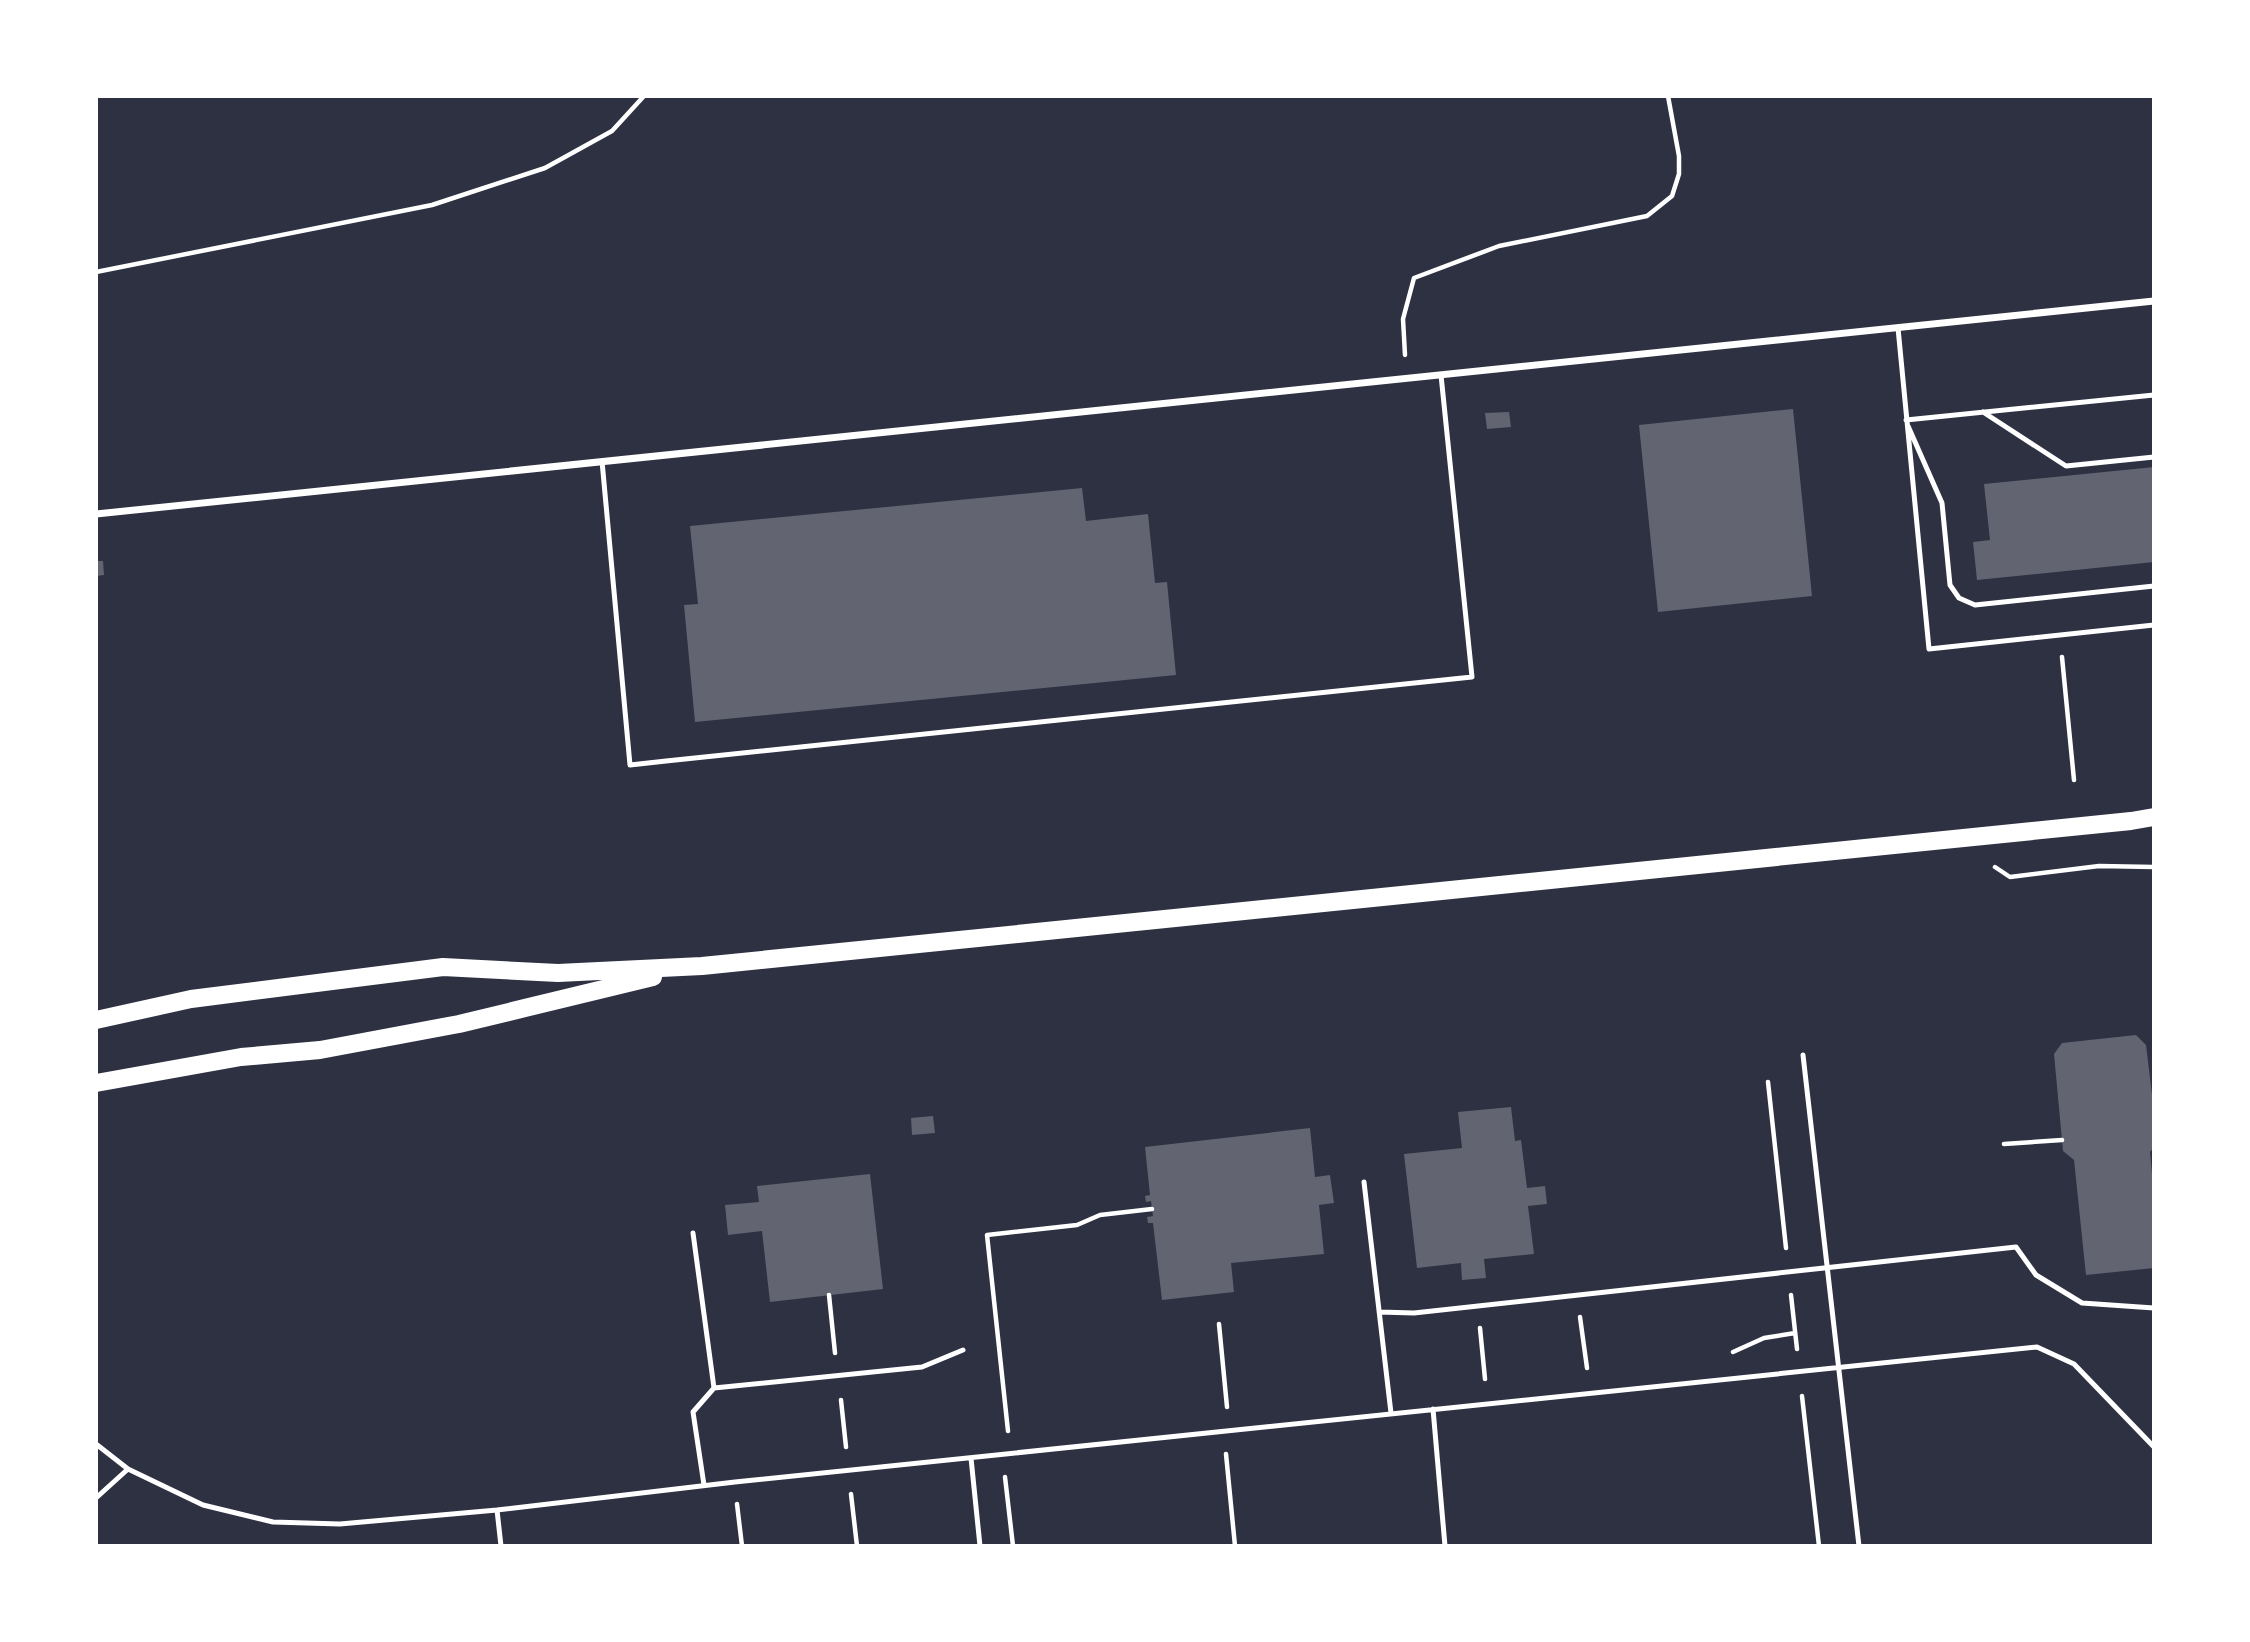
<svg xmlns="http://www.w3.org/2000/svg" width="2250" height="1642" viewBox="0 0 2250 1642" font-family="'Golos Text',sans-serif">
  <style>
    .building { fill: #626471 }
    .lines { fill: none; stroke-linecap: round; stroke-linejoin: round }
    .path { stroke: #fff; stroke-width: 4.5 }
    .service { stroke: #fff; stroke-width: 5 }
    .minor { stroke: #fff; stroke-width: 7 }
    .primary { stroke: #fff; stroke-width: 18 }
  </style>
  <rect width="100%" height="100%" fill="#2d3142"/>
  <path class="building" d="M 1793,409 L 1812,596 L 1658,612 L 1639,425 Z
    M 1509,412 L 1511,427 L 1487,429 L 1485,413 Z
    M 2154,467 L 2154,562 L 1977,580 L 1973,542 L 1990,540 L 1984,484 Z
    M 1082,488 L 1086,521 L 1148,514 L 1155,583 L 1167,582 L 1176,675 L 695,722 L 684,605 L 698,604 L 690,526 Z
    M 96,561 L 103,561 L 104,575 L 96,576 Z
    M 2136,1035 L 2146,1045 L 2154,1111 L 2154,1147 L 2150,1152 L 2154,1195 L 2154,1268 L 2086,1275 L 2074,1160 L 2063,1151 L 2054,1054 L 2062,1043 Z
    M 1511,1107 L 1515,1141 L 1521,1140 L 1527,1188 L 1545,1186 L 1547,1204 L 1528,1206 L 1534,1254 L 1484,1259 L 1486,1278 L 1462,1280 L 1461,1263 L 1417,1268 L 1404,1154 L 1462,1148 L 1458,1112 Z
    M 933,1116 L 935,1133 L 912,1135 L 911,1118 Z
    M 1310,1128 L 1315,1177 L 1330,1175 L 1334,1203 L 1319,1205 L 1324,1254 L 1231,1263 L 1234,1292 L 1162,1300 L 1153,1223 L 1148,1223 L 1147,1217 L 1153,1216 L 1151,1201 L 1146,1202 L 1145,1196 L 1150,1195 L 1145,1147 Z
    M 870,1174 L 883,1289 L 770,1302 L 762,1231 L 728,1235 L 725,1205 L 759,1202 L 757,1186 Z"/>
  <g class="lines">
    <path class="path" d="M 96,272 L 432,205 L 545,168 L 612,131 L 644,96
      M 1405,355 L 1403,319 L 1414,278 L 1499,246 L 1647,216 L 1672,196 L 1679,174 L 1679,156 L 1668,96
      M 2062,657 L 2074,780
      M 1995,867 L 2010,877 L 2099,866 L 2154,867
      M 1768,1082 L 1786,1248
      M 2004,1144 L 2062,1140
      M 829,1295 L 835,1353
      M 1791,1295 L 1797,1349
      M 1580,1317 L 1587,1368
      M 1219,1324 L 1227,1407
      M 1480,1328 L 1485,1379
      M 1733,1352 L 1764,1338 L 1795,1333
      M 1802,1396 L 1819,1546
      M 841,1400 L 846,1447
      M 1008,1431 L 987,1235 L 1077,1225 L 1100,1215 L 1152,1209
      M 1226,1454 L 1235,1546
      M 1005,1477 L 1013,1546
      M 851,1494 L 857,1546
      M 737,1504 L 742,1546"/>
    <path class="service" d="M 1898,328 L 1929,649 L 2154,625
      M 1983,412 L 2066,466 L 2154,457
      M 1906,420 L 2154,395
      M 1908,426 L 1942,503 L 1950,585 L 1959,598 L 1975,605 L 2154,586
      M 602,461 L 630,765 L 666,761 L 1472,677 L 1441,375
      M 1803,1055 L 1859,1546
      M 1364,1182 L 1391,1413
      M 693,1233 L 714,1388
      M 1379,1312 L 1414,1313 L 2016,1247 L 2036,1275 L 2082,1303 L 2154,1308
      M 1433,1409 L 1445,1546
      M 96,1444 L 128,1469 L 203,1505 L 273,1522 L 340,1524 L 497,1510 L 735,1482 L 2037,1347 L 2074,1364 L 2154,1447
      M 971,1458 L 980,1546
      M 704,1485 L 693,1412 L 714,1388 L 922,1367 L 963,1350
      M 96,1498 L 128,1469
      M 497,1510 L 501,1546"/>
    <path class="minor" d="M 96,514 L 2154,301"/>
    <path class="primary" d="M 96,1020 L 191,999 L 443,967 L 558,973 L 702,966 L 2131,821 L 2154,817
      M 96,1083 L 241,1057 L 320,1050 L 459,1024 L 653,977"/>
  </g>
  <rect width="2250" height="1642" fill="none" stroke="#ffffff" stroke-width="196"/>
</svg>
